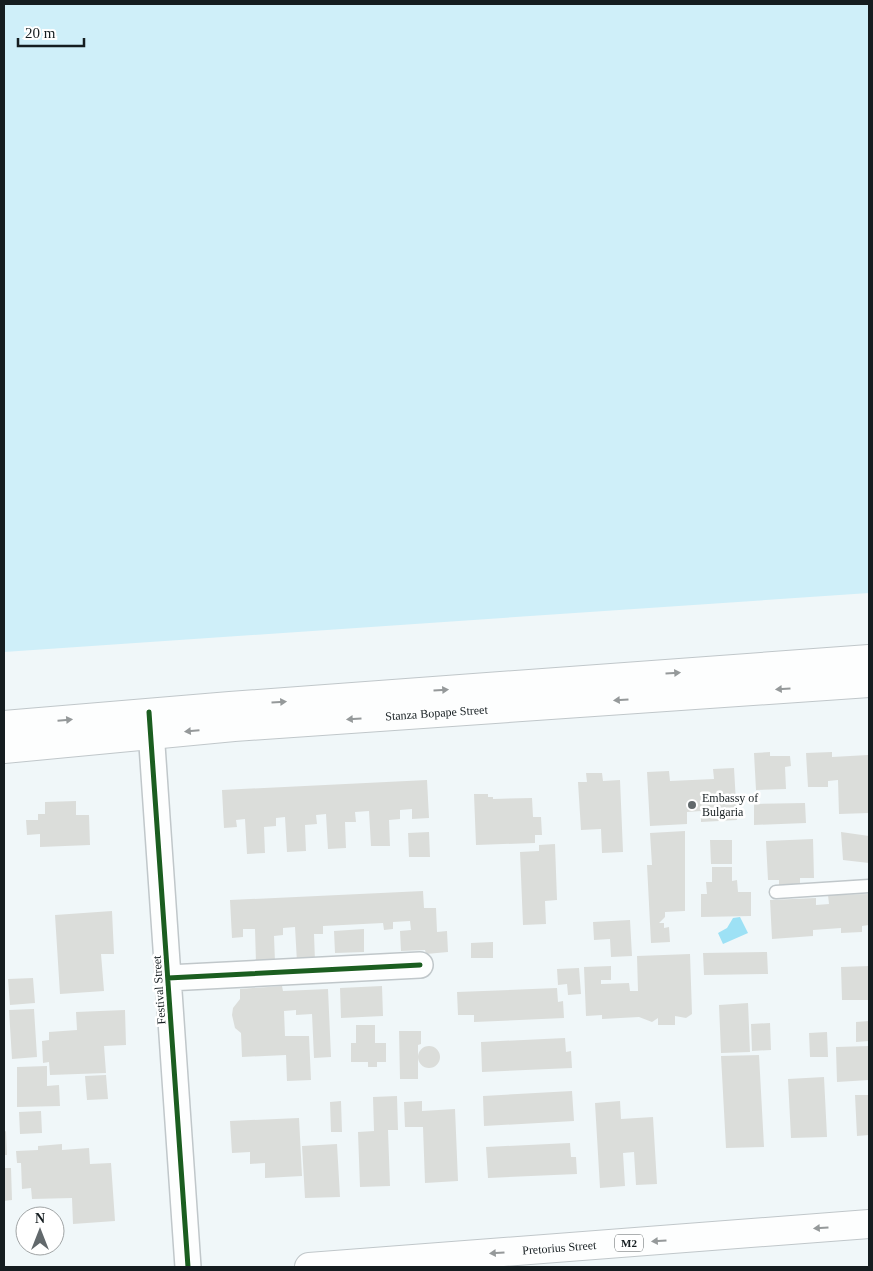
<svg xmlns="http://www.w3.org/2000/svg" width="873" height="1271" viewBox="0 0 873 1271" font-family="'Times New Roman',serif">
  <style>
    .green { fill: #cfeff9 }
    .water { fill: #9de1f5 }
    .building { fill: #dbddda }
    .lines { fill: none; stroke-linecap: round; stroke-linejoin: round }
    .lane-casing { stroke: #c0c7ca; stroke-width: 15 }
    .street-casing { stroke: #c0c7ca; stroke-width: 28 }
    .secondary-casing { stroke: #c0c7ca; stroke-width: 30 }
    .primary-casing { stroke: #c0c7ca; stroke-width: 30 }
    .lane { stroke: #fdfefe; stroke-width: 12 }
    .street { stroke: #fdfefe; stroke-width: 25 }
    .secondary { stroke: #fdfefe; stroke-width: 28 }
    .primary { stroke: #fdfefe; stroke-width: 28 }
    .cycleway-casing { stroke: #fff; stroke-width: 8 }
    .cycleway { stroke: #1b5e20; stroke-width: 5 }
    .oneway { fill: #95999a }
    .poi-dot { fill: #62696c; stroke: #fff; stroke-width: 2 }
    .labels { text-anchor: middle; dominant-baseline: central; stroke-width: 5; stroke-linejoin: round; paint-order: stroke }
    .shield { fill: #fff; stroke: #5b6163; stroke-width: 1 }
    .shield-label { font-size: 11px; font-weight: bold; fill: #151d20 }
    .street-label { font-size: 12px; fill: #151d20; stroke: #fff }
    .poi-label { font-size: 12px; fill: #151d20; stroke: #fff; text-anchor: start }
  </style>
  <rect width="100%" height="100%" fill="#f0f7f9"/>
  <path class="green" d="M 4,4 L 869,4 L 869,593 L 4,652 Z"/>
  <path class="water" d="M 740,917 L 748,933 L 723,944 L 718,933 L 727,928 L 733,918 Z"/>
  <path class="building" d="M 770,752 L 770,756 L 790,756 L 791,766 L 785,767 L 786,789 L 756,790 L 754,753 Z
    M 832,752 L 832,757 L 868,755 L 869,813 L 839,814 L 838,780 L 828,781 L 828,787 L 808,787 L 806,753 Z
    M 734,768 L 737,820 L 701,822 L 701,811 L 687,812 L 687,824 L 650,826 L 647,772 L 669,771 L 670,781 L 714,779 L 713,769 Z
    M 586,773 L 602,773 L 603,781 L 620,780 L 623,852 L 602,853 L 601,829 L 581,830 L 578,782 L 587,782 Z
    M 427,780 L 429,818 L 412,819 L 412,809 L 400,810 L 400,819 L 389,820 L 390,846 L 371,846 L 369,811 L 355,812 L 356,822 L 345,822 L 346,848 L 328,849 L 326,814 L 316,815 L 317,824 L 305,825 L 306,851 L 287,852 L 285,817 L 276,818 L 276,826 L 264,827 L 265,853 L 247,854 L 245,819 L 236,820 L 237,827 L 224,828 L 222,790 Z
    M 474,794 L 488,794 L 488,797 L 493,797 L 493,799 L 532,798 L 533,817 L 541,817 L 542,835 L 535,835 L 535,843 L 476,845 Z
    M 76,801 L 76,815 L 89,815 L 90,845 L 40,847 L 40,834 L 27,835 L 26,820 L 38,820 L 38,814 L 45,814 L 45,802 Z
    M 805,803 L 806,823 L 754,825 L 754,804 Z
    M 685,831 L 685,911 L 665,912 L 665,917 L 659,923 L 664,923 L 664,928 L 669,927 L 670,942 L 651,943 L 647,865 L 652,865 L 650,833 Z
    M 429,832 L 430,857 L 409,857 L 408,833 Z
    M 841,832 L 869,836 L 869,863 L 843,860 Z
    M 813,839 L 814,878 L 800,878 L 800,884 L 779,885 L 779,880 L 768,880 L 766,841 Z
    M 710,840 L 732,840 L 732,864 L 711,864 Z
    M 555,844 L 557,900 L 545,901 L 546,924 L 523,925 L 520,852 L 539,851 L 539,845 Z
    M 712,867 L 732,867 L 732,881 L 737,880 L 738,892 L 751,892 L 751,916 L 701,917 L 701,894 L 707,894 L 706,882 L 712,882 Z
    M 423,891 L 424,908 L 436,908 L 437,932 L 447,931 L 448,952 L 426,954 L 425,950 L 401,951 L 400,931 L 411,930 L 410,921 L 393,922 L 393,929 L 384,930 L 383,923 L 323,926 L 323,934 L 314,934 L 315,961 L 297,962 L 295,927 L 283,928 L 283,935 L 274,936 L 275,962 L 256,963 L 255,929 L 243,929 L 243,937 L 232,938 L 230,900 Z
    M 869,894 L 869,925 L 862,926 L 862,932 L 841,933 L 841,928 L 813,930 L 813,936 L 772,939 L 770,900 L 816,898 L 816,905 L 829,904 L 828,895 Z
    M 112,911 L 114,954 L 101,954 L 104,991 L 60,994 L 55,915 Z
    M 630,920 L 632,956 L 611,957 L 610,939 L 594,940 L 593,922 Z
    M 364,929 L 364,952 L 335,953 L 334,931 Z
    M 493,942 L 493,958 L 471,958 L 471,943 Z
    M 767,952 L 768,974 L 704,975 L 703,953 Z
    M 690,954 L 692,1014 L 686,1018 L 675,1016 L 675,1025 L 658,1025 L 658,1018 L 652,1022 L 639,1017 L 602,1019 L 602,1015 L 586,1016 L 584,967 L 611,966 L 611,980 L 601,980 L 601,984 L 629,983 L 630,991 L 638,991 L 637,956 Z
    M 869,966 L 869,1000 L 842,1000 L 841,967 Z
    M 579,968 L 581,994 L 568,995 L 567,984 L 558,985 L 557,969 Z
    M 33,978 L 35,1003 L 10,1005 L 8,979 Z
    M 282,986 L 283,991 L 328,989 L 331,1057 L 314,1058 L 312,1014 L 296,1015 L 296,1010 L 284,1011 L 285,1036 L 309,1036 L 311,1080 L 287,1081 L 286,1055 L 242,1057 L 241,1033 L 235,1028 L 232,1015 L 233,1008 L 240,999 L 240,989 Z
    M 382,986 L 383,1016 L 341,1018 L 340,988 Z
    M 557,988 L 558,1002 L 563,1001 L 564,1018 L 474,1022 L 474,1015 L 458,1015 L 457,992 Z
    M 748,1003 L 750,1052 L 721,1053 L 719,1005 Z
    M 34,1009 L 37,1057 L 12,1059 L 9,1010 Z
    M 125,1010 L 126,1045 L 104,1046 L 106,1073 L 50,1075 L 49,1062 L 43,1063 L 42,1041 L 49,1040 L 49,1032 L 77,1030 L 76,1012 Z
    M 869,1021 L 869,1041 L 856,1042 L 856,1022 Z
    M 770,1023 L 771,1050 L 752,1051 L 751,1024 Z
    M 356,1025 L 375,1025 L 375,1043 L 386,1043 L 386,1062 L 377,1062 L 377,1067 L 368,1067 L 368,1062 L 351,1062 L 351,1043 L 356,1043 Z
    M 399,1031 L 421,1031 L 421,1044 L 418,1045 L 418,1079 L 400,1079 Z
    M 827,1032 L 828,1057 L 810,1057 L 809,1033 Z
    M 565,1038 L 566,1052 L 571,1051 L 572,1068 L 482,1072 L 481,1042 Z
    M 869,1046 L 869,1080 L 837,1082 L 836,1047 Z
    M418 1057a11 11 0 1 1 22 0a11 11 0 1 1-22 0Z
    M 759,1055 L 764,1147 L 726,1148 L 721,1056 Z
    M 47,1066 L 47,1086 L 59,1085 L 60,1106 L 17,1107 L 17,1067 Z
    M 106,1075 L 108,1099 L 87,1100 L 85,1076 Z
    M 824,1077 L 827,1137 L 791,1138 L 788,1079 Z
    M 572,1091 L 574,1121 L 484,1126 L 483,1096 Z
    M 855,1095 L 869,1095 L 869,1135 L 857,1136 Z
    M 397,1096 L 398,1130 L 388,1130 L 390,1186 L 360,1187 L 358,1132 L 374,1131 L 373,1097 Z
    M 341,1101 L 342,1132 L 331,1132 L 330,1102 Z
    M 422,1101 L 422,1111 L 455,1109 L 458,1181 L 425,1183 L 423,1127 L 405,1127 L 404,1102 Z
    M 620,1101 L 621,1119 L 653,1117 L 657,1184 L 636,1185 L 634,1152 L 623,1153 L 625,1186 L 600,1188 L 595,1103 Z
    M 41,1111 L 42,1133 L 20,1134 L 19,1112 Z
    M 299,1118 L 302,1176 L 265,1178 L 265,1163 L 250,1164 L 250,1152 L 232,1153 L 230,1121 Z
    M 6,1131 L 7,1155 L 4,1155 L 4,1132 Z
    M 570,1143 L 571,1157 L 576,1157 L 577,1174 L 488,1178 L 486,1147 Z
    M 62,1144 L 62,1150 L 89,1148 L 90,1164 L 111,1163 L 115,1221 L 73,1224 L 72,1198 L 32,1199 L 31,1188 L 22,1189 L 21,1163 L 17,1163 L 16,1151 L 38,1150 L 38,1146 Z
    M 337,1144 L 340,1197 L 305,1198 L 302,1146 Z
    M 4,1168 L 11,1168 L 12,1200 L 4,1201 Z"/>
  <g class="lines">
    <defs>
      <path id="lane" d="M 776,892 L 869,886"/>
      <path id="street" d="M 150,716 L 188,1267
        M 168,978 L 420,965"/>
      <g id="secondary">
        <path d="M 4,725 L 230,706 L 869,659"/>
        <path id="s1" d="M 4,749 L 234,727 L 869,683"/>
      </g>
      <g id="primary">
        <path id="s2" d="M 309,1267 L 869,1224"/>
      </g>
    </defs>
    <use href="#lane" class="lane-casing"/>
    <use href="#street" class="street-casing"/>
    <use href="#secondary" class="secondary-casing"/>
    <use href="#primary" class="primary-casing"/>
    <use href="#lane" class="lane"/>
    <use href="#street" class="street"/>
    <use href="#secondary" class="secondary"/>
    <use href="#primary" class="primary"/>
    <defs>
      <path id="cycleway" d="M 149,712 L 188,1267
        M 168,978 L 420,965"/>
    </defs>
    <use href="#cycleway" class="cycleway-casing"/>
    <use href="#cycleway" class="cycleway"/>
  </g>
  <defs><path id="oneway-solid" d="M-6-.8H1V-3.2L6.5 0L1 3.2V.8H-6Z" transform="scale(1.25)"/></defs>
  <g class="oneway">
    <use href="#oneway-solid" transform="translate(673 673) rotate(-4)"/>
    <use href="#oneway-solid" transform="translate(783 689) rotate(176)"/>
    <use href="#oneway-solid" transform="translate(441 690) rotate(-4)"/>
    <use href="#oneway-solid" transform="translate(621 700) rotate(176)"/>
    <use href="#oneway-solid" transform="translate(279 702) rotate(-4)"/>
    <use href="#oneway-solid" transform="translate(354 719) rotate(176)"/>
    <use href="#oneway-solid" transform="translate(65 720) rotate(-5)"/>
    <use href="#oneway-solid" transform="translate(192 731) rotate(175)"/>
    <use href="#oneway-solid" transform="translate(821 1228) rotate(176)"/>
    <use href="#oneway-solid" transform="translate(659 1241) rotate(176)"/>
    <use href="#oneway-solid" transform="translate(497 1253) rotate(176)"/>
  </g>
  <circle class="poi-dot" cx="692" cy="805" r="5"/>
  <g class="labels">
    <rect class="shield" x="615" y="1234.5" width="28" height="17" rx="4"/>
    <g class="shield-label">
      <text x="629" y="1243">M2</text>
    </g>
    <g class="street-label">
      <text stroke="none"><textPath href="#s1" startOffset="434">Stanza Bopape Street</textPath></text>
      <text transform="translate(159 990) rotate(-94)">Festival Street</text>
      <text stroke="none"><textPath href="#s2" startOffset="251">Pretorius Street</textPath></text>
    </g>
    <g class="poi-label">
      <text x="702" y="798">Embassy of<tspan x="702" dy="14">Bulgaria</tspan></text>
    </g>
  </g>
  <rect width="873" height="1271" fill="none" stroke="#151d20" stroke-width="10"/>
  <g transform="translate(40 1231)"><circle r="24" fill="#ffffff" stroke="#a1a5a6"/>
  <path d="M0-4L9 19L0 12L-9 19Z" fill="#62696c"/>
  <text y="-8" font-size="14" font-weight="bold" text-anchor="middle" fill="#151d20">N</text>
  </g>
  <path d="M18 38v8h66v-8" fill="none" stroke="#151d20" stroke-width="2.5"/>
  <text x="25" y="38" font-size="15" fill="#151d20" stroke="#ffffff" stroke-width="4" paint-order="stroke">20 m</text>
</svg>
